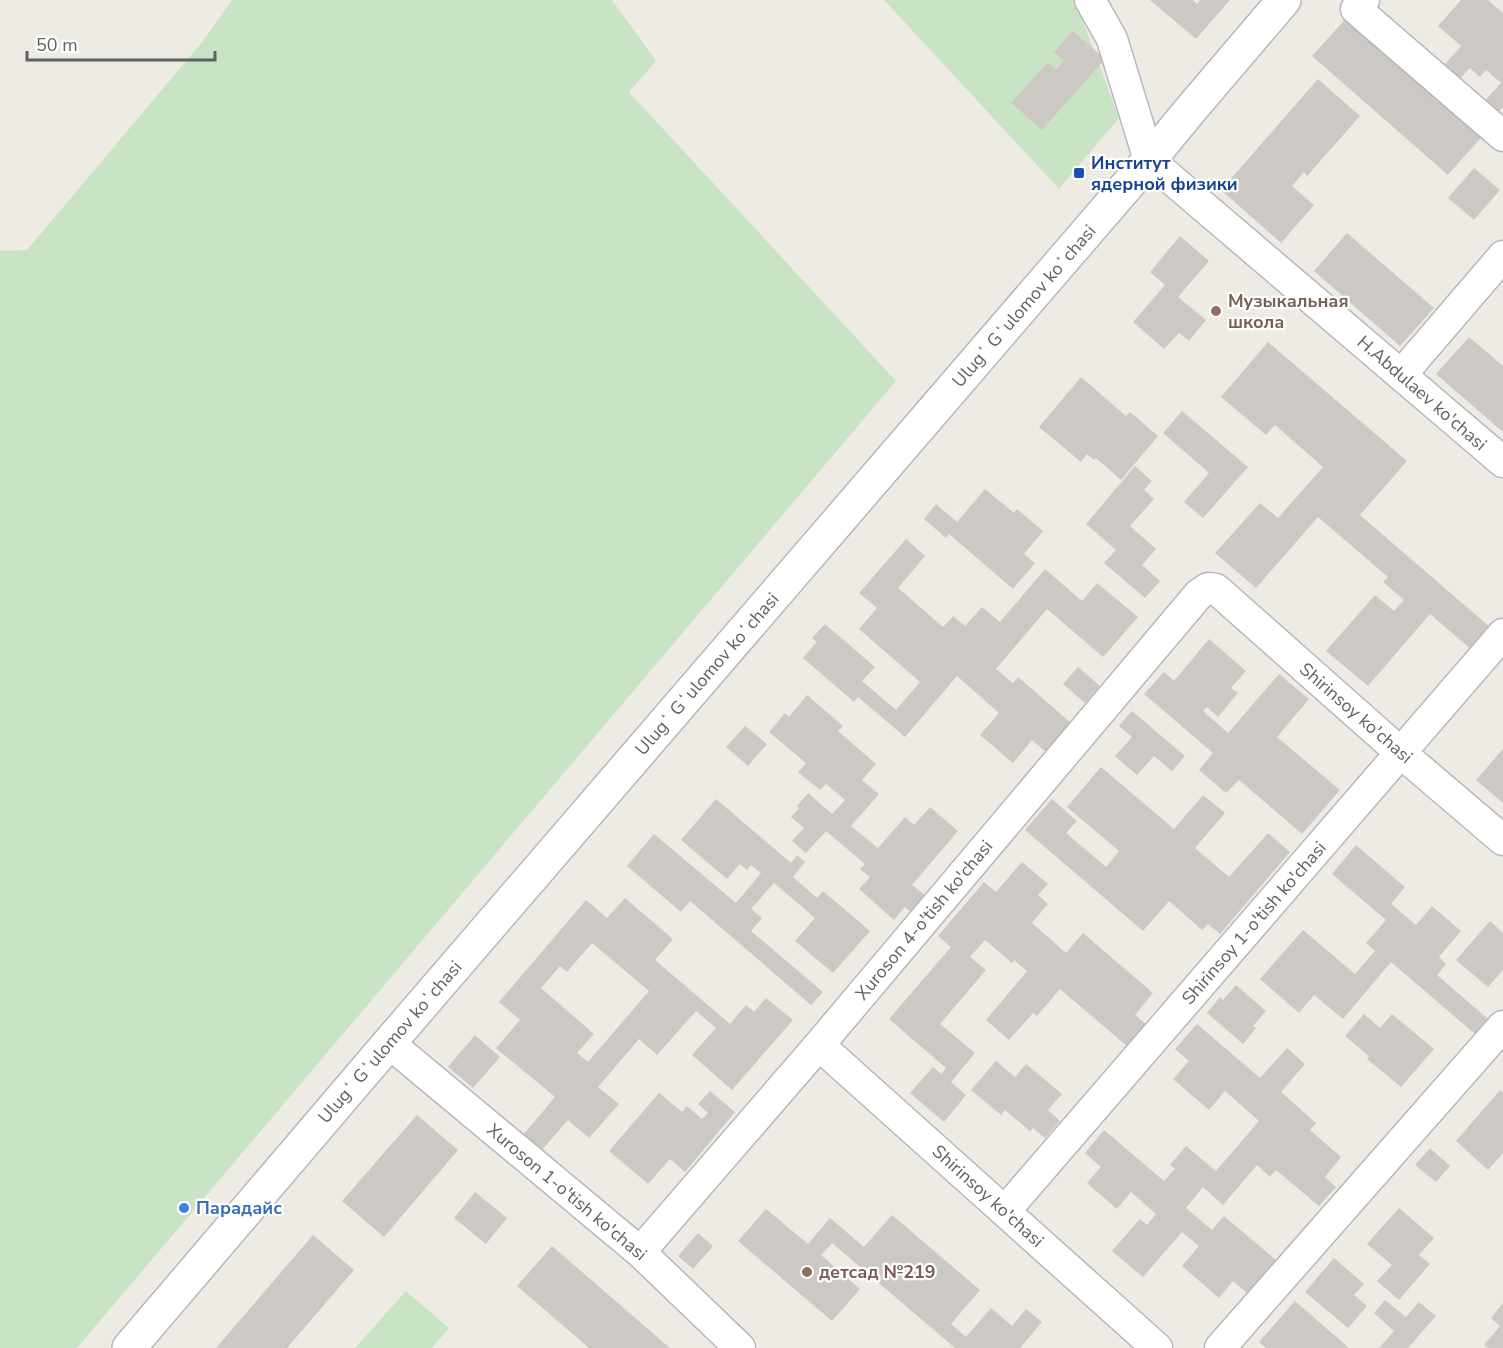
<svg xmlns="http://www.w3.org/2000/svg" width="1503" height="1348" viewBox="0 0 1503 1348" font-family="'Nunito Sans',sans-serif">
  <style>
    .green { fill: #c9e4c4 }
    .building { fill: #ccc8c4; fill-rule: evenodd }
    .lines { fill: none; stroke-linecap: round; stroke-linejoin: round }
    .minor-casing { stroke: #b6b8bb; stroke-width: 33 }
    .secondary-casing { stroke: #b4b9bc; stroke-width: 36 }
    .minor { stroke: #fff; stroke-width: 30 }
    .secondary { stroke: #fff; stroke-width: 33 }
    .transit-dot { fill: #1a4fb4; stroke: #fff; stroke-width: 2 }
    .education-dot { fill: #8d6e63; stroke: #fff; stroke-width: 2 }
    .shop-dot { fill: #3f7fe0; stroke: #fff; stroke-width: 2 }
    .labels { text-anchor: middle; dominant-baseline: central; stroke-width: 4.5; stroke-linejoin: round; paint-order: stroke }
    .transit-label { font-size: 18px; font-weight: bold; fill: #164399; stroke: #fff; text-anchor: start }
    .education-label { font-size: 18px; font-weight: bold; fill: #785e54; stroke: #fff; text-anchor: start }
    .street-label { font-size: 18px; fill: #5d6265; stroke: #fff }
    .shop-label { font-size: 18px; font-weight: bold; fill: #366cbe; stroke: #fff; text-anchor: start }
  </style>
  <rect width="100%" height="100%" fill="#eeebe5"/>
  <path class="green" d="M 232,0 L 612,0 L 656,61 L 629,92 L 896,381 L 77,1348 L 0,1348 L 0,251 L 27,250 L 203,41 Z
    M 884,0 L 1075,0 L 1119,118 L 1059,189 Z
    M 406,1291 L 449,1328 L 432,1348 L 355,1348 Z"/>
  <path class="building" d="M 1150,0 L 1193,0 L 1197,4 L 1200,0 L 1230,0 L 1196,39 Z
    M 1461,0 L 1488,0 L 1503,13 L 1503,107 L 1493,118 L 1480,106 L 1501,83 L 1486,70 L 1480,77 L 1470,68 L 1454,85 L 1439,71 L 1461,46 L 1438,26 Z
    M 1348,16 L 1484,134 L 1448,175 L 1312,56 Z
    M 1073,31 L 1105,59 L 1042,130 L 1011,103 L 1048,62 L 1056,70 L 1064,61 L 1054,52 Z
    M 1318,79 L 1360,116 L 1307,176 L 1304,172 L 1292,186 L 1314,205 L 1281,243 L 1221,190 Z
    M 1474,168 L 1500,190 L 1474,220 L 1448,198 Z
    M 1347,233 L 1434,308 L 1400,346 L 1314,271 Z
    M 1180,236 L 1209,261 L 1178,297 L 1206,320 L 1189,341 L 1179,333 L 1164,349 L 1133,322 L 1165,285 L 1150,272 Z
    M 1469,337 L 1503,366 L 1503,432 L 1436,374 Z
    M 1268,342 L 1407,461 L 1360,515 L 1491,628 L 1472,650 L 1430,614 L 1368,686 L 1326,651 L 1375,595 L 1394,611 L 1404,600 L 1383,582 L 1388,577 L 1318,517 L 1256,588 L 1215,553 L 1260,503 L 1278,518 L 1323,467 L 1275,425 L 1266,435 L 1221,397 Z
    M 1081,377 L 1126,416 L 1130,412 L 1158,436 L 1121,480 L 1096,458 L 1094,460 L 1087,454 L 1081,462 L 1039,427 Z
    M 1182,411 L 1248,467 L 1203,518 L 1184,502 L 1209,473 L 1163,433 Z
    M 1135,466 L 1152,481 L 1144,490 L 1154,499 L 1130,526 L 1156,549 L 1142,565 L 1160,581 L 1145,598 L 1104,563 L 1116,550 L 1086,524 Z
    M 985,489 L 1014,513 L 1017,509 L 1043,531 L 1024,554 L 1035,563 L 1013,589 L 949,534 L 946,538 L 924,519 L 936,504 L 957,522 Z
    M 906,539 L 925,556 L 898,588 L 943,627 L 953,616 L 965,626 L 982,607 L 1000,622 L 1045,569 L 1082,601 L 1097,583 L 1138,617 L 1103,657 L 1047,609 L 996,669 L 1013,683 L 1018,677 L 1071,723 L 1046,752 L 1032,740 L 1013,763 L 980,735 L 999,713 L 957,676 L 905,737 L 858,697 L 854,702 L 803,658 L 817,642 L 812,638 L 825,624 L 875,667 L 862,681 L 896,710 L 920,682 L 859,629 L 877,608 L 859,593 Z
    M 1209,639 L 1246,671 L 1231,688 L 1238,693 L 1218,717 L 1207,707 L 1203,711 L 1228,733 L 1279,674 L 1309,699 L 1277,737 L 1340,790 L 1302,834 L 1239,780 L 1226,793 L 1199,770 L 1213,753 L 1144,694 L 1164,672 L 1174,681 Z
    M 1078,667 L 1100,686 L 1085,703 L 1063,684 Z
    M 807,695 L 843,726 L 838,731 L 876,764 L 862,780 L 879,794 L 851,826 L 878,848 L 905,817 L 914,825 L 930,807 L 958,831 L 912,885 L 926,896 L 912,913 L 905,907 L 894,920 L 859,889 L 870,877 L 860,869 L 865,864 L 826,831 L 806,853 L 792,841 L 804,828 L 791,817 L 799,808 L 797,806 L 808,793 L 832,814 L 845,800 L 826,784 L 820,790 L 798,772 L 806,763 L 769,732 L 785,713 L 789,717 Z
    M 1132,711 L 1185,756 L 1172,771 L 1154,756 L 1137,775 L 1115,756 L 1132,737 L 1119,726 Z
    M 745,726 L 767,744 L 748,766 L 726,747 Z
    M 1503,749 L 1503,803 L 1476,780 Z
    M 1101,767 L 1174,829 L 1203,795 L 1225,813 L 1195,848 L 1229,877 L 1268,833 L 1290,852 L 1220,934 L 1208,924 L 1202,930 L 1169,901 L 1143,931 L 1025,830 L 1052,799 L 1077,821 L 1066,833 L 1106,867 L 1119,851 L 1067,807 Z
    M 716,799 L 791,863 L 797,855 L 805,862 L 793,877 L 817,898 L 823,891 L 870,931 L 833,973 L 795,941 L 815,918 L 774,883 L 751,909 L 762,918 L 751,931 L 823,992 L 811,1005 L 690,901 L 681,912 L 627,866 L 654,834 L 736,903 L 761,873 L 751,865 L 747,870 L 740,864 L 727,879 L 681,840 Z
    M 1356,845 L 1405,887 L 1391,904 L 1416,925 L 1432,906 L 1461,931 L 1439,957 L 1446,964 L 1437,975 L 1488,1019 L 1475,1034 L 1391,962 L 1343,1019 L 1314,995 L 1299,1013 L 1260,979 L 1303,930 L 1355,974 L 1375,951 L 1366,943 L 1386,920 L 1332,874 Z
    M 1022,862 L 1048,884 L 1038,895 L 1048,904 L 1032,923 L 1066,953 L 1083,933 L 1153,993 L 1135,1015 L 1147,1025 L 1128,1047 L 1060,989 L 1037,1016 L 1033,1013 L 1009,1040 L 986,1020 L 1027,971 L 1014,960 L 1012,963 L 985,940 L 970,957 L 986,970 L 940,1024 L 975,1053 L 951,1082 L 966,1095 L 944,1122 L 910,1093 L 933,1067 L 941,1074 L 946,1068 L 889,1019 L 951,947 L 938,936 L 984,882 L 996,892 Z
    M 625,898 L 673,939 L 655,960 L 730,1024 L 746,1005 L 754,1012 L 766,998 L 793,1020 L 732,1090 L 692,1055 L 716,1028 L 696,1011 L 657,1055 L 639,1039 L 598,1087 L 619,1104 L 589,1138 L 568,1120 L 542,1150 L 524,1134 L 555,1097 L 496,1048 L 520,1020 L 499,1002 L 586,900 L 607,918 ZM 592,943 L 649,991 L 588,1062 L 577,1053 L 594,1034 L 541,988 L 560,966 L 567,972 Z
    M 1490,921 L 1503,933 L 1503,970 L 1488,987 L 1456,960 Z
    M 1236,985 L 1266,1011 L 1253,1026 L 1256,1028 L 1243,1044 L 1207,1013 L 1220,997 L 1223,1000 Z
    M 1364,1014 L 1380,1028 L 1392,1014 L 1434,1049 L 1401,1087 L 1367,1059 L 1369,1056 L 1345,1036 Z
    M 1197,1024 L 1260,1078 L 1287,1048 L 1305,1064 L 1281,1092 L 1316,1123 L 1310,1130 L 1341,1157 L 1325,1177 L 1336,1187 L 1319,1206 L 1276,1170 L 1270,1177 L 1257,1165 L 1223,1205 L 1203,1187 L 1186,1208 L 1212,1230 L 1224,1216 L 1276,1260 L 1247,1293 L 1233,1281 L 1219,1298 L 1182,1266 L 1199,1246 L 1182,1232 L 1143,1277 L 1112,1251 L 1140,1219 L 1147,1225 L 1156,1214 L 1131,1192 L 1117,1209 L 1087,1183 L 1101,1167 L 1085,1153 L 1104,1130 L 1164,1181 L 1175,1169 L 1170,1165 L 1186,1146 L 1216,1171 L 1259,1121 L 1225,1091 L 1209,1110 L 1173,1079 L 1189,1061 L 1175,1049 Z
    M 475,1035 L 500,1057 L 473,1088 L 448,1067 Z
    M 996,1061 L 1015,1077 L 1026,1064 L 1062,1094 L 1048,1110 L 1060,1121 L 1045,1138 L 1033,1128 L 1030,1131 L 1005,1110 L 1001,1115 L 971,1090 Z
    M 1500,1090 L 1503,1093 L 1503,1153 L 1488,1170 L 1456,1141 Z
    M 710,1091 L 735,1112 L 685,1172 L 670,1159 L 648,1184 L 609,1151 L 659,1093 L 682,1112 L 687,1106 L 702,1119 L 708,1113 L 698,1104 Z
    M 417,1115 L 458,1150 L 384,1237 L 342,1201 Z
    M 1430,1148 L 1450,1166 L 1436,1182 L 1415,1165 Z
    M 475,1192 L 507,1218 L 486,1244 L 454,1218 Z
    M 1399,1208 L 1434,1238 L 1419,1255 L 1430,1264 L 1399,1300 L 1377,1281 L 1392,1265 L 1367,1244 Z
    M 766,1209 L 808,1244 L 830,1218 L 864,1247 L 892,1215 L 980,1290 L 951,1324 L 966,1337 L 991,1308 L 1012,1326 L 1026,1309 L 1042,1322 L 1020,1348 L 955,1348 L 832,1243 L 821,1255 L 860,1289 L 832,1321 L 738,1241 Z
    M 698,1233 L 713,1246 L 693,1269 L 678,1256 Z
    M 313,1235 L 354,1270 L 287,1348 L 216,1348 Z
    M 552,1246 L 670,1348 L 589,1348 L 517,1286 Z
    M 1334,1258 L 1364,1284 L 1354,1295 L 1367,1306 L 1348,1328 L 1305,1292 Z
    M 1385,1300 L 1406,1317 L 1419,1302 L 1436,1316 L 1408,1348 L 1379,1348 L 1394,1331 L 1374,1313 Z
    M 1295,1301 L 1349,1348 L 1266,1348 L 1259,1342 Z
    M 1503,1303 L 1503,1348 L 1488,1348 L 1484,1345 L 1500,1326 L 1491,1318 Z"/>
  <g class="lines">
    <defs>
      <path id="minor" d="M 1090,0 L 1112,39 L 1149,160 L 1503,462
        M 1364,0 L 1356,9 L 1503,136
        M 1401,375 L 1503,256
        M 389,1043 L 640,1252 L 740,1348
        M 819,1045 L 1157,1348
        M 1005,1211 L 1503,634
        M 640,1252 L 819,1045 L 1199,594 L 1208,588 L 1216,589 L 1401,753 L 1503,840
        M 1220,1348 L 1503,1026"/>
      <path id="secondary" d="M 129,1348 L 389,1043 L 1149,160 L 1192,108 L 1284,0"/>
    </defs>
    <use href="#minor" class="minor-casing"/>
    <use href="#secondary" class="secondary-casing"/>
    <use href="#minor" class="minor"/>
    <use href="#secondary" class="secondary"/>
  </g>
  <rect class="transit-dot" x="1073" y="167" width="12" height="12" rx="3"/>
  <g class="education-dot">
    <circle cx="1216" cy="311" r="6"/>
    <circle cx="807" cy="1272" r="6"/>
  </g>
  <circle class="shop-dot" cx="184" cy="1208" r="6"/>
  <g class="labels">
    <g class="transit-label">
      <text x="1091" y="163">Институт<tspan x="1091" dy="21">ядерной физики</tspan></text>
    </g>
    <g class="education-label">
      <text x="1228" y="301">Музыкальная<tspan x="1228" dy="21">школа</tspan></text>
      <text x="819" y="1272">детсад №219</text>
    </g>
    <g class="street-label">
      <text transform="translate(1024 306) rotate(-49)">Ulugʻ Gʻulomov koʻchasi</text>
      <text transform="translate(1422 393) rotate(41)">H.Abdulaev ko'chasi</text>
      <text transform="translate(707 674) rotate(-49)">Ulugʻ Gʻulomov koʻchasi</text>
      <text transform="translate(1356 713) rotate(41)">Shirinsoy ko'chasi</text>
      <text transform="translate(924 920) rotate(-50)">Xuroson 4-o'tish ko'chasi</text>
      <text transform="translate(1254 923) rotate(-49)">Shirinsoy 1-o'tish ko'chasi</text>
      <text transform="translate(390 1042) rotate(-49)">Ulugʻ Gʻulomov koʻchasi</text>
      <text transform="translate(567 1192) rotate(40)">Хuroson 1-o'tish ko'chasi</text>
      <text transform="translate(988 1196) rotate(42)">Shirinsoy ko'chasi</text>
    </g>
    <g class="shop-label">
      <text x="196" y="1208">Парадайс</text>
    </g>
  </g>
  <path d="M27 51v9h188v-9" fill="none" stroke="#5d6265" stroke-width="3"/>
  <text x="36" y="51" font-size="18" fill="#5d6265" stroke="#ffffff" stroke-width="4.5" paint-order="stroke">50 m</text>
</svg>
